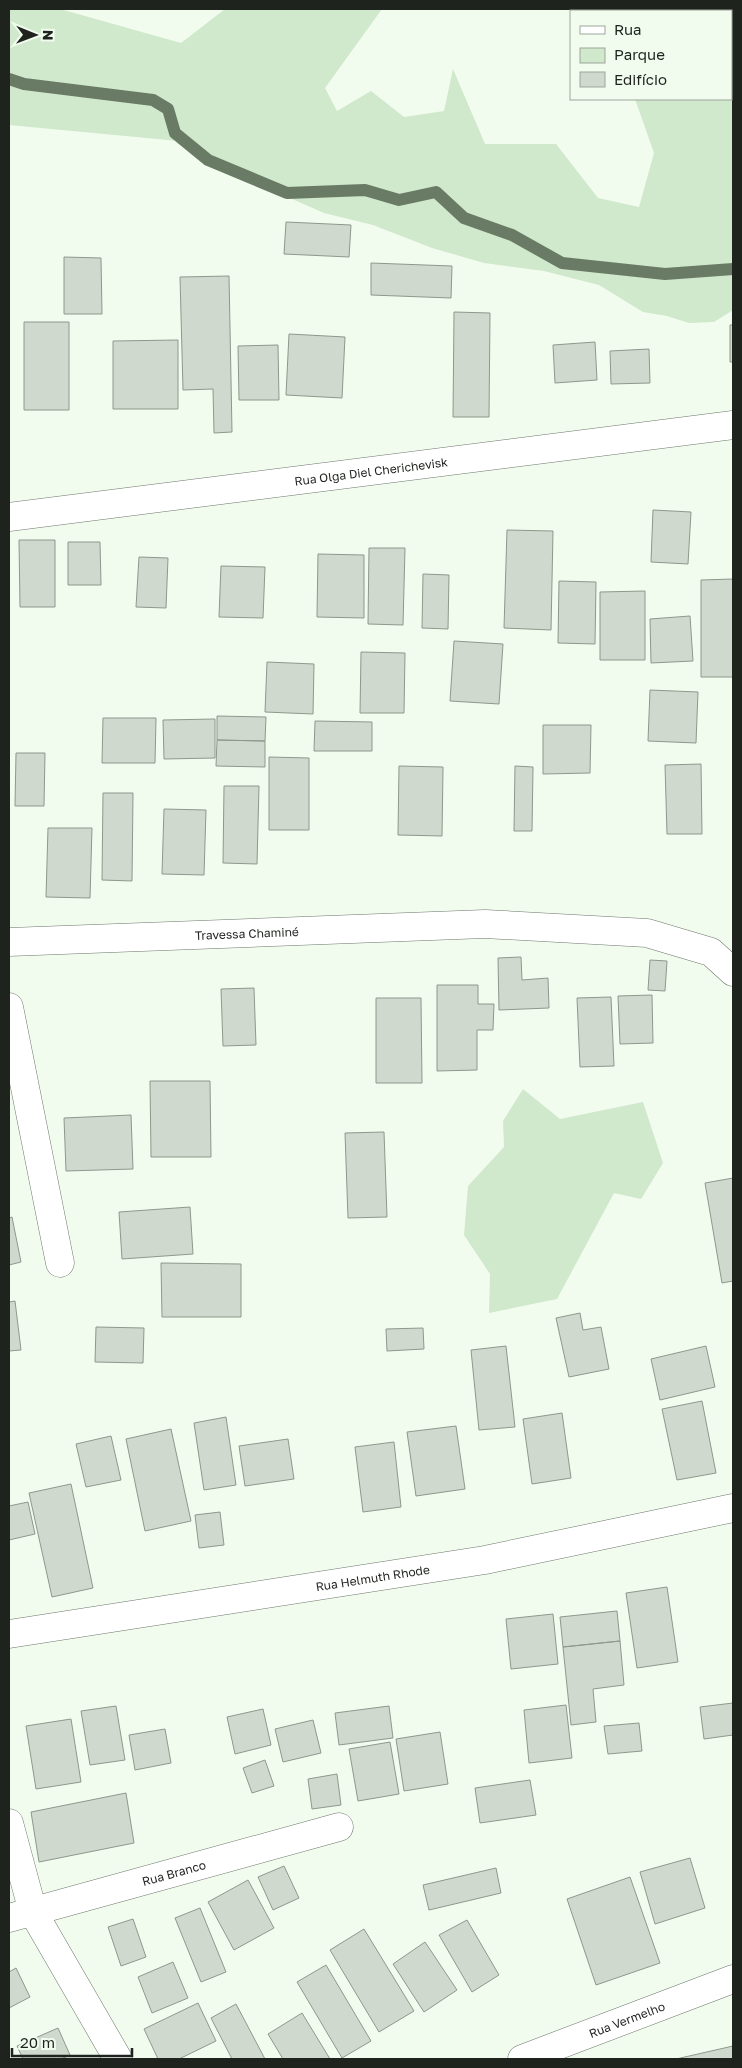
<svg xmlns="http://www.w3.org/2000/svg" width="742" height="2068" viewBox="0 0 742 2068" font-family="'Golos Text',sans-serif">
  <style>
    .green { fill: #d0e8cb }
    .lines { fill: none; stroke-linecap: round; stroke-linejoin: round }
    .stream { stroke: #697a65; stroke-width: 12 }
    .building { fill: #cfd9cd; stroke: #8e988c }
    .minor-casing { stroke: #6e776c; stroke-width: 29 }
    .minor { stroke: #fff; stroke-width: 28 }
    .labels { text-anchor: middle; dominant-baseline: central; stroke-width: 4; stroke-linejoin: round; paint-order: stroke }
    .street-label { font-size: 12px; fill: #1f231e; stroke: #f1fcef }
  </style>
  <rect width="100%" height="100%" fill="#f1fcef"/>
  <path class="green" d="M 9,9 L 60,9 L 181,43 L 225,9 L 382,9 L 325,88 L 337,111 L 371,91 L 404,117 L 444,111 L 453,69 L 485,144 L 556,144 L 598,198 L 639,207 L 654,153 L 635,99 L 731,99 L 731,73 L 733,75 L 733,310 L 714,322 L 689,323 L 667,316 L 643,312 L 599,285 L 544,271 L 484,263 L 432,248 L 373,225 L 324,213 L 235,174 L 189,142 L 9,125 Z
    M 523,1089 L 560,1119 L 643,1102 L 663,1163 L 641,1199 L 614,1193 L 557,1299 L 489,1313 L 490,1274 L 464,1235 L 468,1186 L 504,1147 L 503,1121 Z"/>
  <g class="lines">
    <path class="stream" d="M 9,79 L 24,84 L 153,100 L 168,109 L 175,133 L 208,160 L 287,193 L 365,190 L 399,200 L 436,192 L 464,218 L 512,235 L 562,263 L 665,274 L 733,269"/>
  </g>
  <path class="building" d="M 626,9 L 670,9 L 666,11 L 628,11 Z
    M 286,222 L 351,225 L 349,257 L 284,254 Z
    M 64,257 L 101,258 L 102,314 L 64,314 Z
    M 371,263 L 452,266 L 451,298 L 371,295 Z
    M 229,276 L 232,432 L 214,433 L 213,389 L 183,390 L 180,277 Z
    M 454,312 L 490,313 L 489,417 L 453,417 Z
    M 24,322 L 69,322 L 69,410 L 24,410 Z
    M 730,325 L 733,325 L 733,362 L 730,362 Z
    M 289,334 L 345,337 L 342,398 L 286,395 Z
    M 178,340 L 178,409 L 113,409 L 113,341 Z
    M 595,342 L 597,380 L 555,383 L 553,345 Z
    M 278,345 L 279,400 L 239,400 L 238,346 Z
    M 649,349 L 650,383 L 611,384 L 610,351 Z
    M 653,510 L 691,512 L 688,564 L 651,562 Z
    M 507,530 L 553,531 L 551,630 L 504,628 Z
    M 19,540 L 55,540 L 55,607 L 20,607 Z
    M 68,542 L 100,542 L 101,585 L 68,585 Z
    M 369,548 L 405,548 L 403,625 L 368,624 Z
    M 318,554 L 364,555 L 364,618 L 317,617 Z
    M 139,557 L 168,558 L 166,608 L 136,607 Z
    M 221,566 L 265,567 L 263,618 L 219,617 Z
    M 423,574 L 449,575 L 448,629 L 422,628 Z
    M 733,579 L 733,677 L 701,677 L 701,580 Z
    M 559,581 L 596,582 L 595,644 L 558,643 Z
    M 645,591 L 645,660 L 600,660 L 600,592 Z
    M 690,616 L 693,661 L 651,663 L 650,619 Z
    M 454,641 L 503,644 L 499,704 L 450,701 Z
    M 361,652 L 405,653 L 404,713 L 360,713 Z
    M 267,662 L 314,664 L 313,714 L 265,712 Z
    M 650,690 L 698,692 L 696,743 L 648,741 Z
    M 217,716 L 266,717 L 265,741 L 217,740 Z
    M 103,718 L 156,718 L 155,763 L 102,763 Z
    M 215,719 L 215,758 L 164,759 L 163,720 Z
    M 315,721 L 372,722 L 372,751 L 314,751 Z
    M 543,725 L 591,725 L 590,773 L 543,774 Z
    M 217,740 L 265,741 L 265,767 L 216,766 Z
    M 16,753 L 45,753 L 44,806 L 15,806 Z
    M 269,757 L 309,758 L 309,830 L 269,830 Z
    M 701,764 L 702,834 L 667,834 L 665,765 Z
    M 399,766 L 443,767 L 442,836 L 398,835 Z
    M 515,766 L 533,767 L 532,831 L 514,831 Z
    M 224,786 L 259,786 L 257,864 L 223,863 Z
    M 103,793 L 133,793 L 132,881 L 102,880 Z
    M 164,809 L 206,810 L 204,875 L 162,874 Z
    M 48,828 L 92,828 L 90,898 L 46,897 Z
    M 521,957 L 522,980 L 548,978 L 549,1008 L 499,1010 L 498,958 Z
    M 650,960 L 667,961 L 665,991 L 648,990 Z
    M 437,985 L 478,985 L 478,1004 L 494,1004 L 493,1030 L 477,1030 L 477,1070 L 437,1071 Z
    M 254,988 L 256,1045 L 223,1046 L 221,989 Z
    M 652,995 L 653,1043 L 620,1044 L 618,996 Z
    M 611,997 L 614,1066 L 580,1067 L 577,998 Z
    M 376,998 L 421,998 L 422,1083 L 376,1083 Z
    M 150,1081 L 210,1081 L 211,1157 L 151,1157 Z
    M 131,1115 L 133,1169 L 66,1171 L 64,1118 Z
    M 384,1132 L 387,1217 L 348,1218 L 345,1133 Z
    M 733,1178 L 733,1281 L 722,1283 L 705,1183 Z
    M 190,1207 L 193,1254 L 122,1259 L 119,1212 Z
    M 12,1217 L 21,1262 L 9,1265 L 9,1218 Z
    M 161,1263 L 241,1264 L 241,1317 L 162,1317 Z
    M 15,1301 L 21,1350 L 9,1351 L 9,1302 Z
    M 580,1313 L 583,1330 L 601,1327 L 609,1369 L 569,1377 L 556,1318 Z
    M 96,1327 L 144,1328 L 143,1363 L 95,1362 Z
    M 423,1328 L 424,1349 L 387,1351 L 386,1329 Z
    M 506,1346 L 515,1427 L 479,1430 L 471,1350 Z
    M 706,1346 L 715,1387 L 660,1400 L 651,1359 Z
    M 702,1401 L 716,1473 L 677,1480 L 662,1409 Z
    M 562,1413 L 571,1478 L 532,1484 L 523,1419 Z
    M 226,1417 L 236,1485 L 204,1490 L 194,1423 Z
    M 456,1426 L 465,1489 L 416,1496 L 407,1432 Z
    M 171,1429 L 191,1521 L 145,1531 L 126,1439 Z
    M 111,1436 L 121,1480 L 86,1487 L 76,1444 Z
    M 288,1439 L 294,1479 L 245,1486 L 239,1446 Z
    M 394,1442 L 401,1507 L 363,1512 L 355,1447 Z
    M 71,1484 L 93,1588 L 52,1597 L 29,1493 Z
    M 28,1502 L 35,1534 L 9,1540 L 9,1506 Z
    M 220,1512 L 224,1545 L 199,1548 L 195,1515 Z
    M 667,1587 L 678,1662 L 637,1668 L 626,1593 Z
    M 617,1611 L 620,1641 L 563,1647 L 560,1617 Z
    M 553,1614 L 558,1664 L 511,1669 L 506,1619 Z
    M 620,1641 L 624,1685 L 593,1689 L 596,1722 L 571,1725 L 563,1647 Z
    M 733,1703 L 733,1735 L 704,1739 L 700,1707 Z
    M 566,1705 L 572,1758 L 529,1763 L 524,1710 Z
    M 116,1706 L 125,1760 L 90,1765 L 81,1711 Z
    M 389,1706 L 393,1738 L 339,1745 L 335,1713 Z
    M 263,1709 L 271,1745 L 235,1754 L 227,1717 Z
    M 71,1719 L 81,1782 L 36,1789 L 26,1726 Z
    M 313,1720 L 321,1753 L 283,1762 L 275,1729 Z
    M 639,1723 L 642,1751 L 608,1754 L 604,1726 Z
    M 165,1729 L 171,1763 L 135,1770 L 129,1735 Z
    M 440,1732 L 448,1784 L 404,1791 L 396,1739 Z
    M 390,1742 L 399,1794 L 358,1801 L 349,1749 Z
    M 265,1760 L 274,1786 L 252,1793 L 243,1768 Z
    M 337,1774 L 341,1805 L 312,1809 L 308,1779 Z
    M 530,1780 L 536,1815 L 480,1823 L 475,1788 Z
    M 126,1793 L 134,1843 L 39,1862 L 31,1812 Z
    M 690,1858 L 705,1908 L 655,1924 L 640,1872 Z
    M 284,1866 L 299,1898 L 273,1910 L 258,1877 Z
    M 496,1868 L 501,1893 L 429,1910 L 423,1885 Z
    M 630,1877 L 660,1963 L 596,1985 L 567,1899 Z
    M 248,1880 L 274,1928 L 234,1950 L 208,1902 Z
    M 200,1908 L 226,1972 L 201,1982 L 175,1918 Z
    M 133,1919 L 146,1957 L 121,1966 L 108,1927 Z
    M 467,1920 L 499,1975 L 472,1992 L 439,1935 Z
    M 364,1929 L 414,2011 L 379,2032 L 330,1950 Z
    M 425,1942 L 457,1990 L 424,2012 L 393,1964 Z
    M 173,1962 L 188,1998 L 152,2013 L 138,1977 Z
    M 326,1965 L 371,2041 L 342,2058 L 297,1982 Z
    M 16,1968 L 30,1997 L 9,2008 L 9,1972 Z
    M 198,2003 L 216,2041 L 179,2059 L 158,2059 L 144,2029 Z
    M 236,2004 L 265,2059 L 232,2059 L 211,2018 Z
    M 302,2013 L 330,2059 L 283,2059 L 268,2034 Z
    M 58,2028 L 70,2055 L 61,2059 L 23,2059 L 17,2046 Z
    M 733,2046 L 733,2059 L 676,2059 Z"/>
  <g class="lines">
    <defs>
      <g id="minor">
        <path id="s1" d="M 9,517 L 733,425"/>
        <path id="s2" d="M 9,942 L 485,924 L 647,933 L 711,952 L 733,972"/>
        <path d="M 9,1007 L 60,1263"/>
        <path id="s3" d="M 9,1634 L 485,1560 L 733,1508"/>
        <path d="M 9,1823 L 33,1912 L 118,2059"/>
        <path id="s4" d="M 9,1918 L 339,1827"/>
        <path id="s5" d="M 522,2059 L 733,1979"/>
      </g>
    </defs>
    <use href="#minor" class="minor-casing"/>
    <use href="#minor" class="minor"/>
  </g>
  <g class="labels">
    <g class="street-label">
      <text stroke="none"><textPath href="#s1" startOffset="365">Rua Olga Diel Cherichevisk</textPath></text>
      <text stroke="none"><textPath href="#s2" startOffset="238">Travessa Chaminé</textPath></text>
      <text stroke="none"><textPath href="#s3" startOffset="368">Rua Helmuth Rhode</textPath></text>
      <text stroke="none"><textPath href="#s4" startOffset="171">Rua Branco</textPath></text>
      <text stroke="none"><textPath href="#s5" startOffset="112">Rua Vermelho</textPath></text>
    </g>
  </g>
  <rect width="742" height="2068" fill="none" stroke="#1f231e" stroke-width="20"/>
  <rect x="570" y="10" width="162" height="90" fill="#f1fcef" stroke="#9da59b"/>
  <rect x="580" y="26" width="25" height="8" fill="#ffffff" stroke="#9da59b"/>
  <text x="614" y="35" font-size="15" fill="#1f231e">Rua</text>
  <rect x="580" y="48" width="25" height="15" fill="#d0e8cb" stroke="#9da59b"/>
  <text x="614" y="60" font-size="15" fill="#1f231e">Parque</text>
  <rect x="580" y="72" width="25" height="15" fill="#cfd9cd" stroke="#9da59b"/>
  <text x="614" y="85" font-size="15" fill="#1f231e">Edifício</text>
  <g transform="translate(35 35) rotate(91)" stroke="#f1fcef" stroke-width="4" paint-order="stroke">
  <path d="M0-4L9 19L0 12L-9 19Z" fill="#1f231e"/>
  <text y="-8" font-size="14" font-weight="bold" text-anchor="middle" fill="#1f231e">N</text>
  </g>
  <path d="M12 2048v8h120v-8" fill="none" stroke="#1f231e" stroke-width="2.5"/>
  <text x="20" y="2048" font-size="15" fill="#1f231e" stroke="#f1fcef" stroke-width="4" paint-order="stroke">20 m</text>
</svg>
